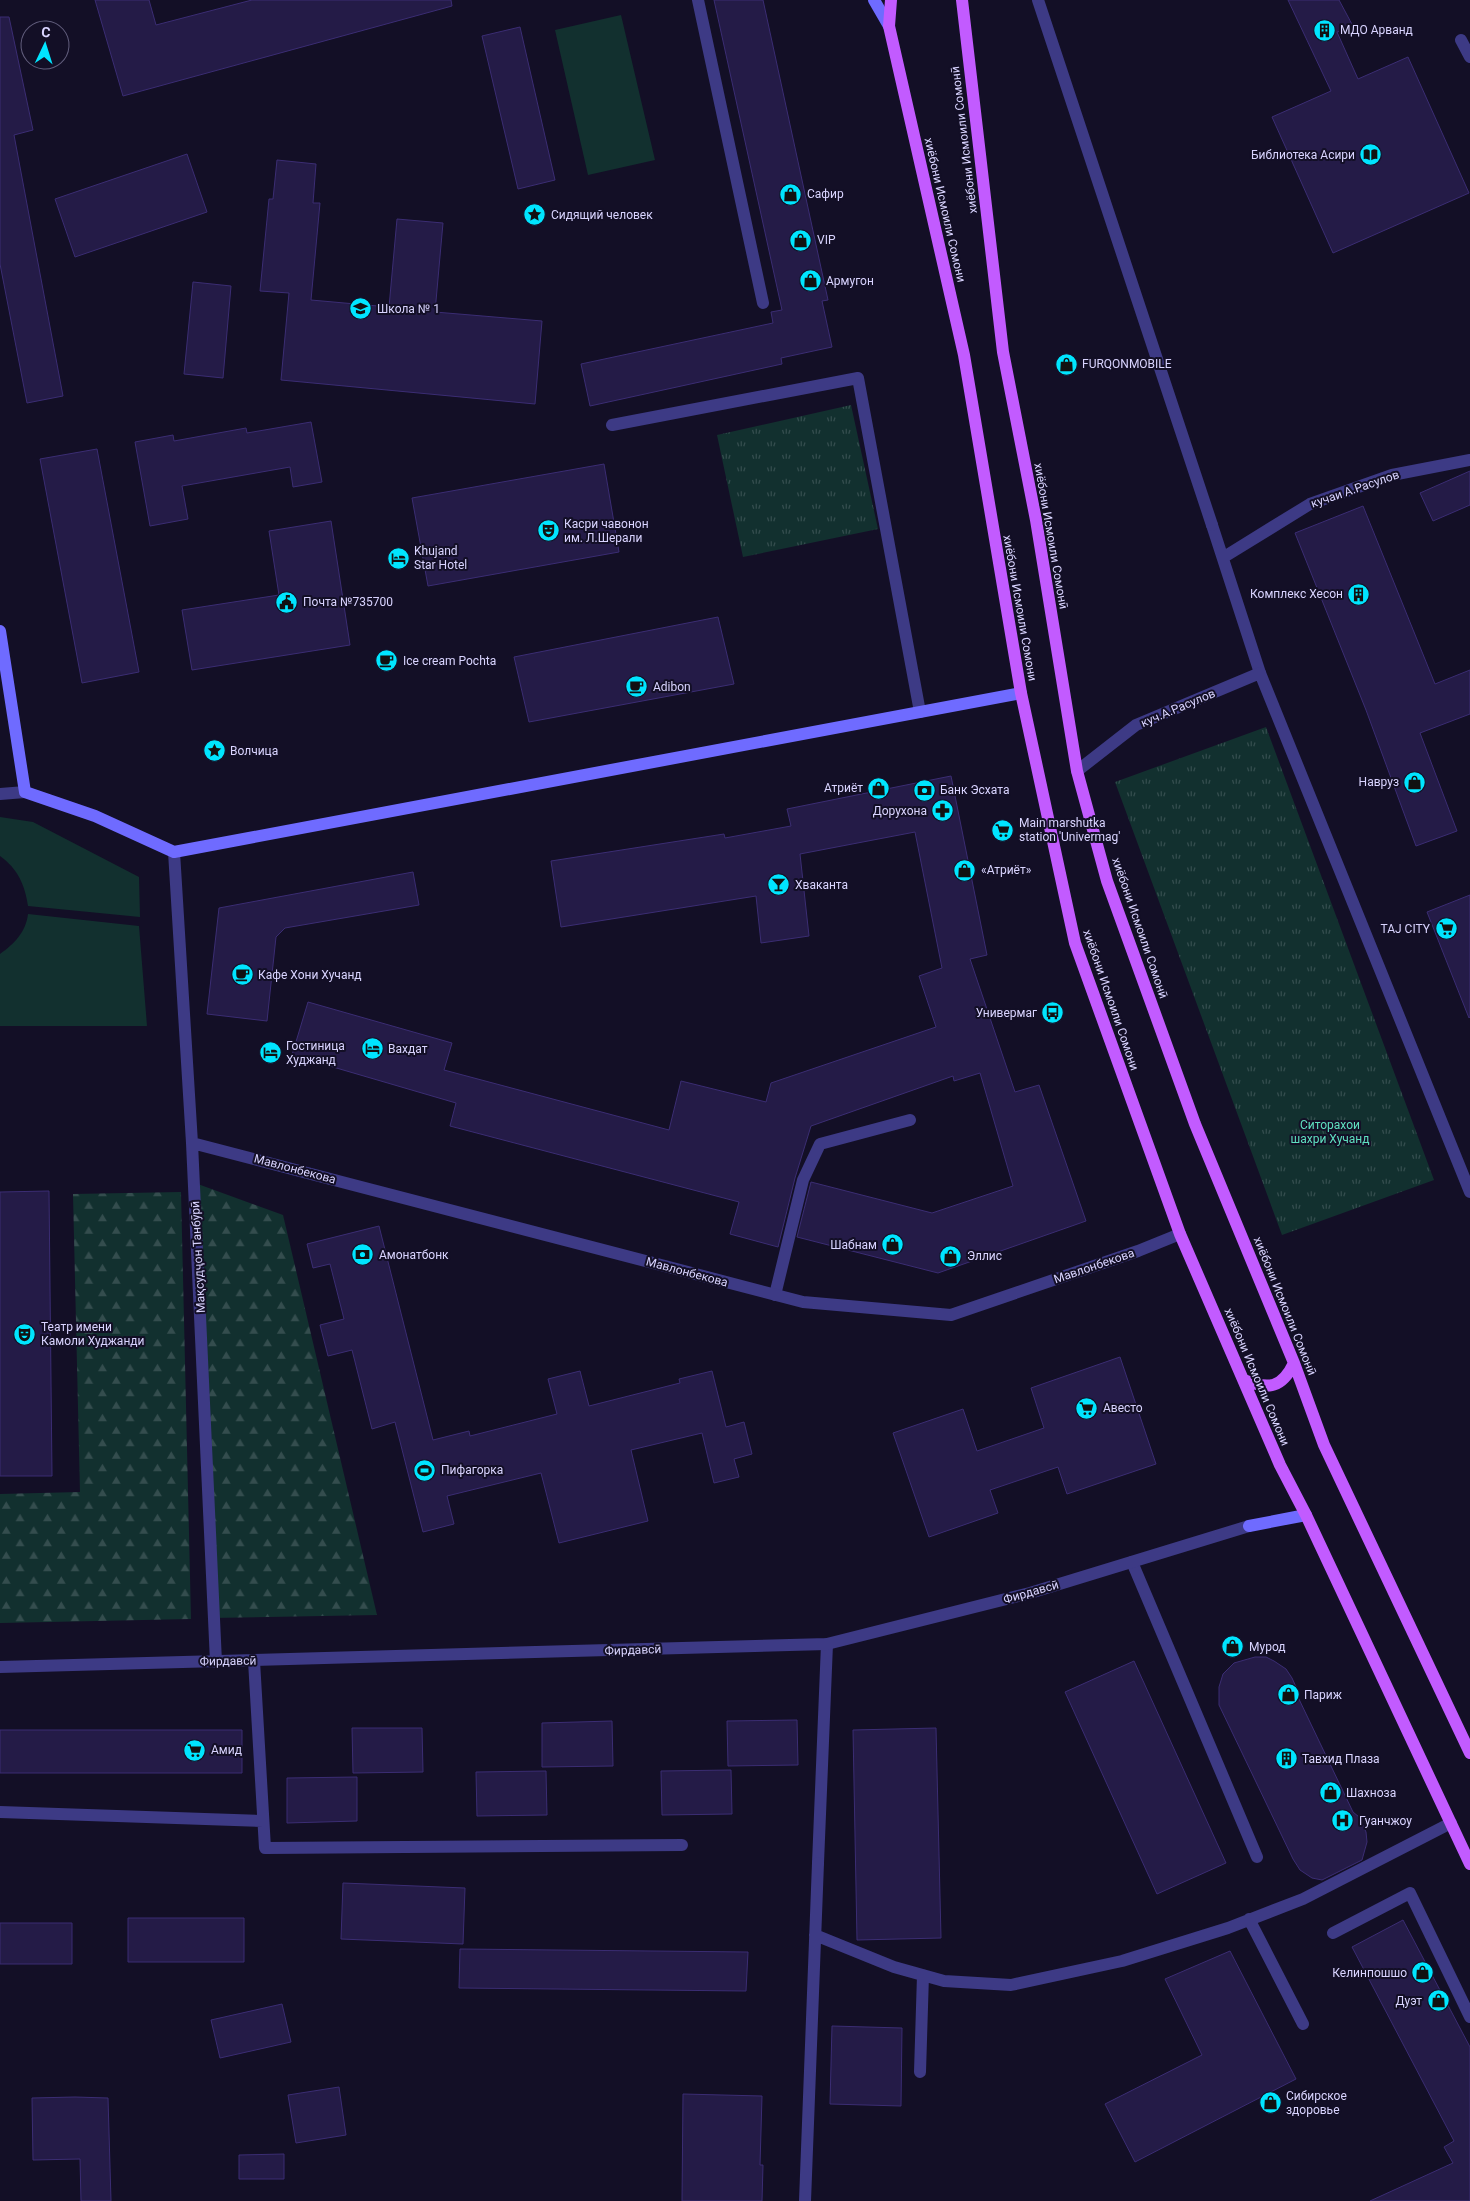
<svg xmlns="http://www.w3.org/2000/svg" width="1470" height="2201" viewBox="0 0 1470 2201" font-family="Roboto,sans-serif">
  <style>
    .green { fill: #12302f }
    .forest { fill: url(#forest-firs) }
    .park { fill: url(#park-tufts) }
    .building { fill: #241b47; stroke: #3b2d73 }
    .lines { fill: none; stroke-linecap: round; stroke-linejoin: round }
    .pedestrian { stroke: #3d3a85; stroke-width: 12 }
    .minor { stroke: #3d3a85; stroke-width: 12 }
    .tertiary { stroke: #3d3a85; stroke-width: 12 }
    .secondary { stroke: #6f6bff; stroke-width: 12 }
    .primary { stroke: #c25bff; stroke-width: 12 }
    .labels { text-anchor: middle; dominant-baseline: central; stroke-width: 4; stroke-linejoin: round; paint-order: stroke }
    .poi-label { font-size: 12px; fill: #d9d4ff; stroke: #130f26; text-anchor: start }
    .street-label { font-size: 12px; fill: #d9d4ff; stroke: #130f26 }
    .park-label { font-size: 12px; fill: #5fe0c0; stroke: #130f26 }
  </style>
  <defs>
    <pattern id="forest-firs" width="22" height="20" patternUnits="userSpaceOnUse" patternTransform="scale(1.25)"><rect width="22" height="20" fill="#12302f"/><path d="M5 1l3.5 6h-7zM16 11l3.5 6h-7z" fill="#344d4e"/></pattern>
    <pattern id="park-tufts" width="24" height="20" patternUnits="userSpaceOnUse" patternTransform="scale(1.25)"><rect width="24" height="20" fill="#12302f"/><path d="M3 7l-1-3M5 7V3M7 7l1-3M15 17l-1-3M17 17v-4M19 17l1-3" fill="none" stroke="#344d4e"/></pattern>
  </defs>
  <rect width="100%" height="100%" fill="#130f26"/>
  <path class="green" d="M 621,15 L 655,160 L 588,175 L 555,30 Z
    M 0,817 L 33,822 L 139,877 L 140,917 L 28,906 C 25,885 18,869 0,856 Z
    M 28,914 L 139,926 L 147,1026 L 0,1026 L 0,954 C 14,944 26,932 28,914 Z"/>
  <path class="forest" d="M 195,1183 L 283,1215 L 377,1615 L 209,1618 Z
    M 181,1192 L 191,1619 L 0,1623 L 0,1494 L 80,1492 L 73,1194 Z"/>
  <path class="park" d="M 851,405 L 878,529 L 743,557 L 717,435 Z
    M 1266,727 L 1434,1180 L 1282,1235 L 1115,782 Z"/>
  <path class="building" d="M 95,0 L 149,0 L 156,25 L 252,0 L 451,0 L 452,6 L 123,96 Z
    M 714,0 L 763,0 L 828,300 L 822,301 L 832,347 L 781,358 L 782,364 L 590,406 L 581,364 L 773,323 L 771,312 L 782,310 Z
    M 1288,0 L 1339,0 L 1354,28 L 1337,32 L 1358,79 L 1408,57 L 1469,193 L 1333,253 L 1272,117 L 1331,91 Z
    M 0,17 L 9,17 L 33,130 L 14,135 L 63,396 L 27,403 L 0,264 Z
    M 520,27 L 555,180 L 518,189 L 482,36 Z
    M 187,154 L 207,212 L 75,257 L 55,199 Z
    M 277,160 L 316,164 L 313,203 L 320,203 L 311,300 L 389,307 L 397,219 L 443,223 L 435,312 L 542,321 L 535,404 L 281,380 L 289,293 L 260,291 L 269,199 L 273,199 Z
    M 193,282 L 231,286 L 223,378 L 184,374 Z
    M 311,422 L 322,482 L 293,487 L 290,467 L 182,486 L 188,519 L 150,526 L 135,442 L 173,435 L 174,441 L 246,428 L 247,433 Z
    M 97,449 L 139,672 L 82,683 L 40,459 Z
    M 604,464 L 619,552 L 428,586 L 412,498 Z
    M 1470,471 L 1470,505 L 1433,521 L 1420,493 Z
    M 1363,506 L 1435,684 L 1470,670 L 1470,714 L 1420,733 L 1457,831 L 1416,846 L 1366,710 L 1295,533 Z
    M 331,521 L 350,645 L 192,670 L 182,610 L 279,595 L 269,531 Z
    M 718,617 L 734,684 L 529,722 L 514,657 Z
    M 951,776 L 987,955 L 970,959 L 1015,1092 L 1039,1085 L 1086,1221 L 938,1273 L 797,1237 L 811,1182 L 932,1213 L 1013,1186 L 980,1073 L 954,1081 L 953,1076 L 811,1126 L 795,1178 L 778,1247 L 730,1234 L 739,1202 L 450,1126 L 456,1103 L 292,1055 L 308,1002 L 452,1043 L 444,1070 L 669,1130 L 681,1081 L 766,1102 L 771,1083 L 936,1027 L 919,976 L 942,968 L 915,832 L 800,854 L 809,936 L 761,943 L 756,896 L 561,927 L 551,861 L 724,834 L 725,838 L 791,826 L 787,809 Z
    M 413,872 L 419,905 L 285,928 L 276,937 L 267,1021 L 207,1014 L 219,908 Z
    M 1470,895 L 1470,1017 L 1469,1018 L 1427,912 Z
    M 49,1191 L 52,1476 L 0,1476 L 0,1192 Z
    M 379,1226 L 433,1440 L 469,1431 L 470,1436 L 557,1414 L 548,1379 L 580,1371 L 589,1406 L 680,1383 L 679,1379 L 712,1371 L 726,1427 L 744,1422 L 752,1454 L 734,1459 L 739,1477 L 714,1483 L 702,1433 L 631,1450 L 648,1521 L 559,1543 L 541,1473 L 447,1496 L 454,1524 L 423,1532 L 395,1422 L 372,1429 L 352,1350 L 328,1356 L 320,1325 L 344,1319 L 330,1264 L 313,1268 L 307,1244 Z
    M 1120,1357 L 1156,1464 L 1067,1494 L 1058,1467 L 990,1490 L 998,1513 L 929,1537 L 893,1433 L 963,1409 L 977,1451 L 1044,1428 L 1031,1388 Z
    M 1255,1657 L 1266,1657 L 1274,1661 L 1286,1669 L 1292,1678 L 1296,1687 L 1297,1695 L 1353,1812 L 1359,1817 L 1366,1832 L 1367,1842 L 1362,1860 L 1322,1880 L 1312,1878 L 1300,1870 L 1293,1859 L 1219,1705 L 1219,1687 L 1223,1674 L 1234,1663 Z
    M 1134,1661 L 1226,1863 L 1157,1894 L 1065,1692 Z
    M 797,1720 L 798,1765 L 728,1766 L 727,1721 Z
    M 612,1721 L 613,1766 L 542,1767 L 542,1723 Z
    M 352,1728 L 422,1728 L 423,1772 L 353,1773 Z
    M 936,1728 L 941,1938 L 857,1940 L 853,1730 Z
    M 0,1730 L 242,1730 L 242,1773 L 0,1773 Z
    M 731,1770 L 732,1814 L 662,1815 L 661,1771 Z
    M 546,1771 L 547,1815 L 477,1816 L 476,1772 Z
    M 357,1777 L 357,1821 L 287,1823 L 287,1778 Z
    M 343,1883 L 465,1888 L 463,1944 L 341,1939 Z
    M 128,1918 L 244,1918 L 244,1962 L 128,1962 Z
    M 1403,1920 L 1470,2047 L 1470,2201 L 1370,2201 L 1453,2163 L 1444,2147 L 1454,2141 L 1352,1947 Z
    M 0,1923 L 72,1923 L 72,1964 L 0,1964 Z
    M 460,1949 L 748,1952 L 746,1991 L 459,1988 Z
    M 1230,1951 L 1296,2079 L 1135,2162 L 1105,2104 L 1202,2055 L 1165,1979 Z
    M 282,2004 L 291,2042 L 220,2058 L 211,2020 Z
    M 832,2026 L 902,2028 L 901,2106 L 830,2104 Z
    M 339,2087 L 346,2135 L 296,2143 L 288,2095 Z
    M 683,2094 L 762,2096 L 760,2165 L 763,2165 L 762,2201 L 682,2201 Z
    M 75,2097 L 108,2098 L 111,2201 L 81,2201 L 80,2159 L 33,2160 L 32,2098 Z
    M 284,2154 L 284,2179 L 239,2179 L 239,2155 Z"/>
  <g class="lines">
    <path class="pedestrian" d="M 775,1295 L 803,1180 L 820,1144 L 910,1120
      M 818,1863 L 827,1644"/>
    <path class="minor" d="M 698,0 L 763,303
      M 1461,40 L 1470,57
      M 612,425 L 858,378 L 920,712
      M 1212,525 L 1260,673
      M 1224,557 L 1310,504 L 1392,475 L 1470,460
      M 1132,1562 L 1257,1857
      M 254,1661 L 265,1848 L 682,1845
      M 0,1812 L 263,1821
      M 1249,1919 L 1303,2024
      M 1333,1933 L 1410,1893 L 1470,2017
      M 815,1935 L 894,1967 L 944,1981 L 1011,1985 L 1122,1961 L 1228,1928 L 1303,1899 L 1451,1823
      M 920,2072 L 923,1975
      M 805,2201 L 818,1863"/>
    <path class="tertiary" d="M 1038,0 L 1212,525
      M 1077,771 L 1136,725 L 1260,673 L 1470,1192
      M 0,794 L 25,792
      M 174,852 L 192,1143 L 216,1662
      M 192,1143 L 803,1302 L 951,1315 L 1138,1251 L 1180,1234
      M 0,1667 L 827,1644 L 1030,1593 L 1249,1526"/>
    <path class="secondary" d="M 874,0 L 889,26
      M 0,631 L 25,792 L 95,816 L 174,852 L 1021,693
      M 1249,1526 L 1306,1515"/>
    <path class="primary" d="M 891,0 L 889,26 L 964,355 L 1021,693 L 1075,943 L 1180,1234 L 1280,1465 L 1306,1515 L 1470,1864
      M 962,0 L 1003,352 L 1036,520 L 1077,771 L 1107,881 L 1195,1124 L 1294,1363 L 1324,1445 L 1470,1753
      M 1244,1380 C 1269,1390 1282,1388 1294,1363"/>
  </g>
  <defs>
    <symbol id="building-disc" viewBox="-11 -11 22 22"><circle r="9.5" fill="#00e5ff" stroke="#130f26"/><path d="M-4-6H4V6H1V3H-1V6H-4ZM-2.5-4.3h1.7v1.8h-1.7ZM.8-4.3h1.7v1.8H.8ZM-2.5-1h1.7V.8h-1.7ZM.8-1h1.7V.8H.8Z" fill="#111"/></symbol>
    <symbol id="library-disc" viewBox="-11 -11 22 22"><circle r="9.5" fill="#00e5ff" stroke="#130f26"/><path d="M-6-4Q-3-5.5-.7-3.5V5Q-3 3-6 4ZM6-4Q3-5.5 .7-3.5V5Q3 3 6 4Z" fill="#111"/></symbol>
    <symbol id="shop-disc" viewBox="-11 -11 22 22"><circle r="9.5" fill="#00e5ff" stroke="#130f26"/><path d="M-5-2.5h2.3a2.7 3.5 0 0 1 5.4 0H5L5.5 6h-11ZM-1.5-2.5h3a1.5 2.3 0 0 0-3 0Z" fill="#111"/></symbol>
    <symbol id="sight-disc" viewBox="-11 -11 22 22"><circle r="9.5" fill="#00e5ff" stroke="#130f26"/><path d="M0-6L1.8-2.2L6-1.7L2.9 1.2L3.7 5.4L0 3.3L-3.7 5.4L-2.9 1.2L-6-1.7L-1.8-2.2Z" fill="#111"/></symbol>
    <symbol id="school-disc" viewBox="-11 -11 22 22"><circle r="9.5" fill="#00e5ff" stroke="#130f26"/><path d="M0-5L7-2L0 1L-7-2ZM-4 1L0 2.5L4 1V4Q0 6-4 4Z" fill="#111"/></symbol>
    <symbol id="theatre-disc" viewBox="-11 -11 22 22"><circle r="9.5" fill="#00e5ff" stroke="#130f26"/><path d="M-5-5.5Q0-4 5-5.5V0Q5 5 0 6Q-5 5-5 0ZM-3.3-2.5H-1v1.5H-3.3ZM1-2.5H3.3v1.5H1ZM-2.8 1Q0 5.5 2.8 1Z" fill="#111"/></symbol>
    <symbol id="hotel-disc" viewBox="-11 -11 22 22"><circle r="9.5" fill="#00e5ff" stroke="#130f26"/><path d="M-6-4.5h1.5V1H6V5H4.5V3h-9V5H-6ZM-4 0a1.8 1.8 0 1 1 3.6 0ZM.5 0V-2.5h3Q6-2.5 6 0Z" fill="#111"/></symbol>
    <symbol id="civic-disc" viewBox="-11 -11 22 22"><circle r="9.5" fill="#00e5ff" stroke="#130f26"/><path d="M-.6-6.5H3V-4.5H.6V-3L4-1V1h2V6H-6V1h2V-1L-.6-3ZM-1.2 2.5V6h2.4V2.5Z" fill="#111"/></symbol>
    <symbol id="cafe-disc" viewBox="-11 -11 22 22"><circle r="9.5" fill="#00e5ff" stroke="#130f26"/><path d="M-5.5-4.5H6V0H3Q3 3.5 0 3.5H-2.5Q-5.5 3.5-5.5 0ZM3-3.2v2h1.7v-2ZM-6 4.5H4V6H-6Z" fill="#111"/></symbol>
    <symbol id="bank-disc" viewBox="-11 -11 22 22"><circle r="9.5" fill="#00e5ff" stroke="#130f26"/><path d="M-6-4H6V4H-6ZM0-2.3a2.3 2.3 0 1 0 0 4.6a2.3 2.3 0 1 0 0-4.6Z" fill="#111"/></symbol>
    <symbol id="pharmacy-disc" viewBox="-11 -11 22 22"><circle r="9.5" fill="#00e5ff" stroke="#130f26"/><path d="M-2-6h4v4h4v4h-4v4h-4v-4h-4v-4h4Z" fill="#111"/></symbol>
    <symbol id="supermarket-disc" viewBox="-11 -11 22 22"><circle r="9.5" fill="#00e5ff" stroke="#130f26"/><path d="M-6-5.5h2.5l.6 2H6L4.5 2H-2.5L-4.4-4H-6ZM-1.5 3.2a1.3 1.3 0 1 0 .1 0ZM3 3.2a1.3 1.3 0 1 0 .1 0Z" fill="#111"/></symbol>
    <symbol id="bar-disc" viewBox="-11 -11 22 22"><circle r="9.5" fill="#00e5ff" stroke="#130f26"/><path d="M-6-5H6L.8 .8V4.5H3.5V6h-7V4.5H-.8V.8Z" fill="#111"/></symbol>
    <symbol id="bus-disc" viewBox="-11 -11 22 22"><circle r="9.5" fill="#00e5ff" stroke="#130f26"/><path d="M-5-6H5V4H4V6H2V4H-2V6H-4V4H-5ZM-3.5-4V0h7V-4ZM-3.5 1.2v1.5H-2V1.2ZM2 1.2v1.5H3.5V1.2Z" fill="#111"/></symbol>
    <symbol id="stadium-disc" viewBox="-11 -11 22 22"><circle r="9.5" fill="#00e5ff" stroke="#130f26"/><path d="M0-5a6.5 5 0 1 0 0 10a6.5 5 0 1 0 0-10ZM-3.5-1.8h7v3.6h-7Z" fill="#111"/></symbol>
    <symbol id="hospital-disc" viewBox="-11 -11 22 22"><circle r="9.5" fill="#00e5ff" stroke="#130f26"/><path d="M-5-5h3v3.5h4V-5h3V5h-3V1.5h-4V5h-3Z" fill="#111"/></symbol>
  </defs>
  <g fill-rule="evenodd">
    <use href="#building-disc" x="1312" y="18" width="25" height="25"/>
    <use href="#library-disc" x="1358" y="142" width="25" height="25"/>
    <use href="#shop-disc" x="778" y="182" width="25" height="25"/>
    <use href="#sight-disc" x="522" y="202" width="25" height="25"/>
    <use href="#shop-disc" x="788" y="228" width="25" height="25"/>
    <use href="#shop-disc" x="798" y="268" width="25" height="25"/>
    <use href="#school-disc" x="348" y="296" width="25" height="25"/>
    <use href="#shop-disc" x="1054" y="352" width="25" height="25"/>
    <use href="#theatre-disc" x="536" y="518" width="25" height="25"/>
    <use href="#hotel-disc" x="386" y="546" width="25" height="25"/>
    <use href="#building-disc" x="1346" y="582" width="25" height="25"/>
    <use href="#civic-disc" x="274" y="590" width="25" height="25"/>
    <use href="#cafe-disc" x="374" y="648" width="25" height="25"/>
    <use href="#cafe-disc" x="624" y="674" width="25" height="25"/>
    <use href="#sight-disc" x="202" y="738" width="25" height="25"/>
    <use href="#shop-disc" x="1402" y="770" width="25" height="25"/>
    <use href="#shop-disc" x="866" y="776" width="25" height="25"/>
    <use href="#bank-disc" x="912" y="778" width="25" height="25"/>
    <use href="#pharmacy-disc" x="930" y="798" width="25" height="25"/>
    <use href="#supermarket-disc" x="990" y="818" width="25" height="25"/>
    <use href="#shop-disc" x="952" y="858" width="25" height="25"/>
    <use href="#bar-disc" x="766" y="872" width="25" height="25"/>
    <use href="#supermarket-disc" x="1434" y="916" width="25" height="25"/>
    <use href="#cafe-disc" x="230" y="962" width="25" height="25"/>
    <use href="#bus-disc" x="1040" y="1000" width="25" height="25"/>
    <use href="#hotel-disc" x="360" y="1036" width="25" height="25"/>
    <use href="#hotel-disc" x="258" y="1040" width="25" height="25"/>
    <use href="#shop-disc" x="880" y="1232" width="25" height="25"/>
    <use href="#bank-disc" x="350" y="1242" width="25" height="25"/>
    <use href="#shop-disc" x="938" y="1244" width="25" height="25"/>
    <use href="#theatre-disc" x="12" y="1322" width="25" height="25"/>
    <use href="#supermarket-disc" x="1074" y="1396" width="25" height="25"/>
    <use href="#stadium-disc" x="412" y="1458" width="25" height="25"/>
    <use href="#shop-disc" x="1220" y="1634" width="25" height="25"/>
    <use href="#shop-disc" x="1276" y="1682" width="25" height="25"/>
    <use href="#supermarket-disc" x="182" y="1738" width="25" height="25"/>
    <use href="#building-disc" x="1274" y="1746" width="25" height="25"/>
    <use href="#shop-disc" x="1318" y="1780" width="25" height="25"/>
    <use href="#hospital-disc" x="1330" y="1808" width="25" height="25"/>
    <use href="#shop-disc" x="1410" y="1960" width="25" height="25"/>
    <use href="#shop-disc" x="1426" y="1988" width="25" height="25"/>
    <use href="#shop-disc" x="1258" y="2090" width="25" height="25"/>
  </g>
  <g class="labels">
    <g class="poi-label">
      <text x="1340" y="30">МДО Арванд</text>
      <text x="1355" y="155" text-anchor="end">Библиотека Асири</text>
      <text x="807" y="194">Сафир</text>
      <text x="551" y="215">Сидящий человек</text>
      <text x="817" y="240">VIP</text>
      <text x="826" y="281">Армугон</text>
      <text x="377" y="309">Школа № 1</text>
      <text x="1082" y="364">FURQONMOBILE</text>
      <text x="564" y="524">Касри чавонон<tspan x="564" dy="14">им. Л.Шерали</tspan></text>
      <text x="414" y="551">Khujand<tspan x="414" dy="14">Star Hotel</tspan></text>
      <text x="1343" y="594" text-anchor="end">Комплекс Хесон</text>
      <text x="303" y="602">Почта №735700</text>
      <text x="403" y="661">Ice cream Pochta</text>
      <text x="653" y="687">Adibon</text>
      <text x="230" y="751">Волчица</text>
      <text x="1399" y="782" text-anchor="end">Навруз</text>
      <text x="863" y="788" text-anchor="end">Атриёт</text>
      <text x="940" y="790">Банк Эсхата</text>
      <text x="927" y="811" text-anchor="end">Дорухона</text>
      <text x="1019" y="823">Main marshutka<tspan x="1019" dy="14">station 'Univermag'</tspan></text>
      <text x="981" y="870">«Атриёт»</text>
      <text x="795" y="885">Хваканта</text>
      <text x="1430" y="929" text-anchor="end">TAJ CITY</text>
      <text x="258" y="975">Кафе Хони Хучанд</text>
      <text x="1037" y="1013" text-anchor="end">Универмаг</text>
      <text x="286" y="1046">Гостиница<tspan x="286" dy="14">Худжанд</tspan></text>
      <text x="388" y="1049">Вахдат</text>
      <text x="877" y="1245" text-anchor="end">Шабнам</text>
      <text x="379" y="1255">Амонатбонк</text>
      <text x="967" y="1256">Эллис</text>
      <text x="41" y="1327">Театр имени<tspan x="41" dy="14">Камоли Худжанди</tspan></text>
      <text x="1103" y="1408">Авесто</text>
      <text x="441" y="1470">Пифагорка</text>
      <text x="1249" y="1647">Мурод</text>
      <text x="1304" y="1695">Париж</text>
      <text x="211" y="1750">Амид</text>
      <text x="1302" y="1759">Тавхид Плаза</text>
      <text x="1346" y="1793">Шахноза</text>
      <text x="1359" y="1821">Гуанчжоу</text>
      <text x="1407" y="1973" text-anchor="end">Келинпошшо</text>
      <text x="1422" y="2001" text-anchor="end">Дуэт</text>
      <text x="1286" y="2096">Сибирское<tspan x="1286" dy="14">здоровье</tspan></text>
    </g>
    <g class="street-label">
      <text transform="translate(964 140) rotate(-97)">хиёбони Исмоили Сомонӣ</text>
      <text transform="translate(945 210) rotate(77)">хиёбони Исмоили Сомони</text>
      <text transform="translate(1355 489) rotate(-19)">кучаи А.Расулов</text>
      <text transform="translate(1051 536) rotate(80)">хиёбони Исмоили Сомонӣ</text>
      <text transform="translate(1020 608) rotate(80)">хиёбони Исмоили Сомони</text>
      <text transform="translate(1178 708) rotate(-23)">куч.А.Расулов</text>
      <text transform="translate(1140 928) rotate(71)">хиёбони Исмоили Сомонӣ</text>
      <text transform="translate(1111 1000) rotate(71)">хиёбони Исмоили Сомони</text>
      <text transform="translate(295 1169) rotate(15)">Мавлонбекова</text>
      <text transform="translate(198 1257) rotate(-93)">Мақсудҷон Танбӯрӣ</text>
      <text transform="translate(1094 1266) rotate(-19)">Мавлонбекова</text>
      <text transform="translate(687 1272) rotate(15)">Мавлонбекова</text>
      <text transform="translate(1285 1306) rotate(68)">хиёбони Исмоили Сомонӣ</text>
      <text transform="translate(1257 1377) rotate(67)">хиёбони Исмоили Сомони</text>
      <text transform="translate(1031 1592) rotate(-16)">Фирдавсӣ</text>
      <text transform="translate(633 1650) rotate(-2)">Фирдавсӣ</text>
      <text transform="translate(228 1661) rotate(-1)">Фирдавсӣ</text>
    </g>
    <g class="park-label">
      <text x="1330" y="1125">Ситорахои<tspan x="1330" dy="14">шахри Хучанд</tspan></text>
    </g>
  </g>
  <g transform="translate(45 45) rotate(4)"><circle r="24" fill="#130f26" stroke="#625e7d"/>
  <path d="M0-4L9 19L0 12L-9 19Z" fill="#00e5ff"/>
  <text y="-8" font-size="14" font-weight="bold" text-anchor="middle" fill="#d9d4ff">С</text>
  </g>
</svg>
